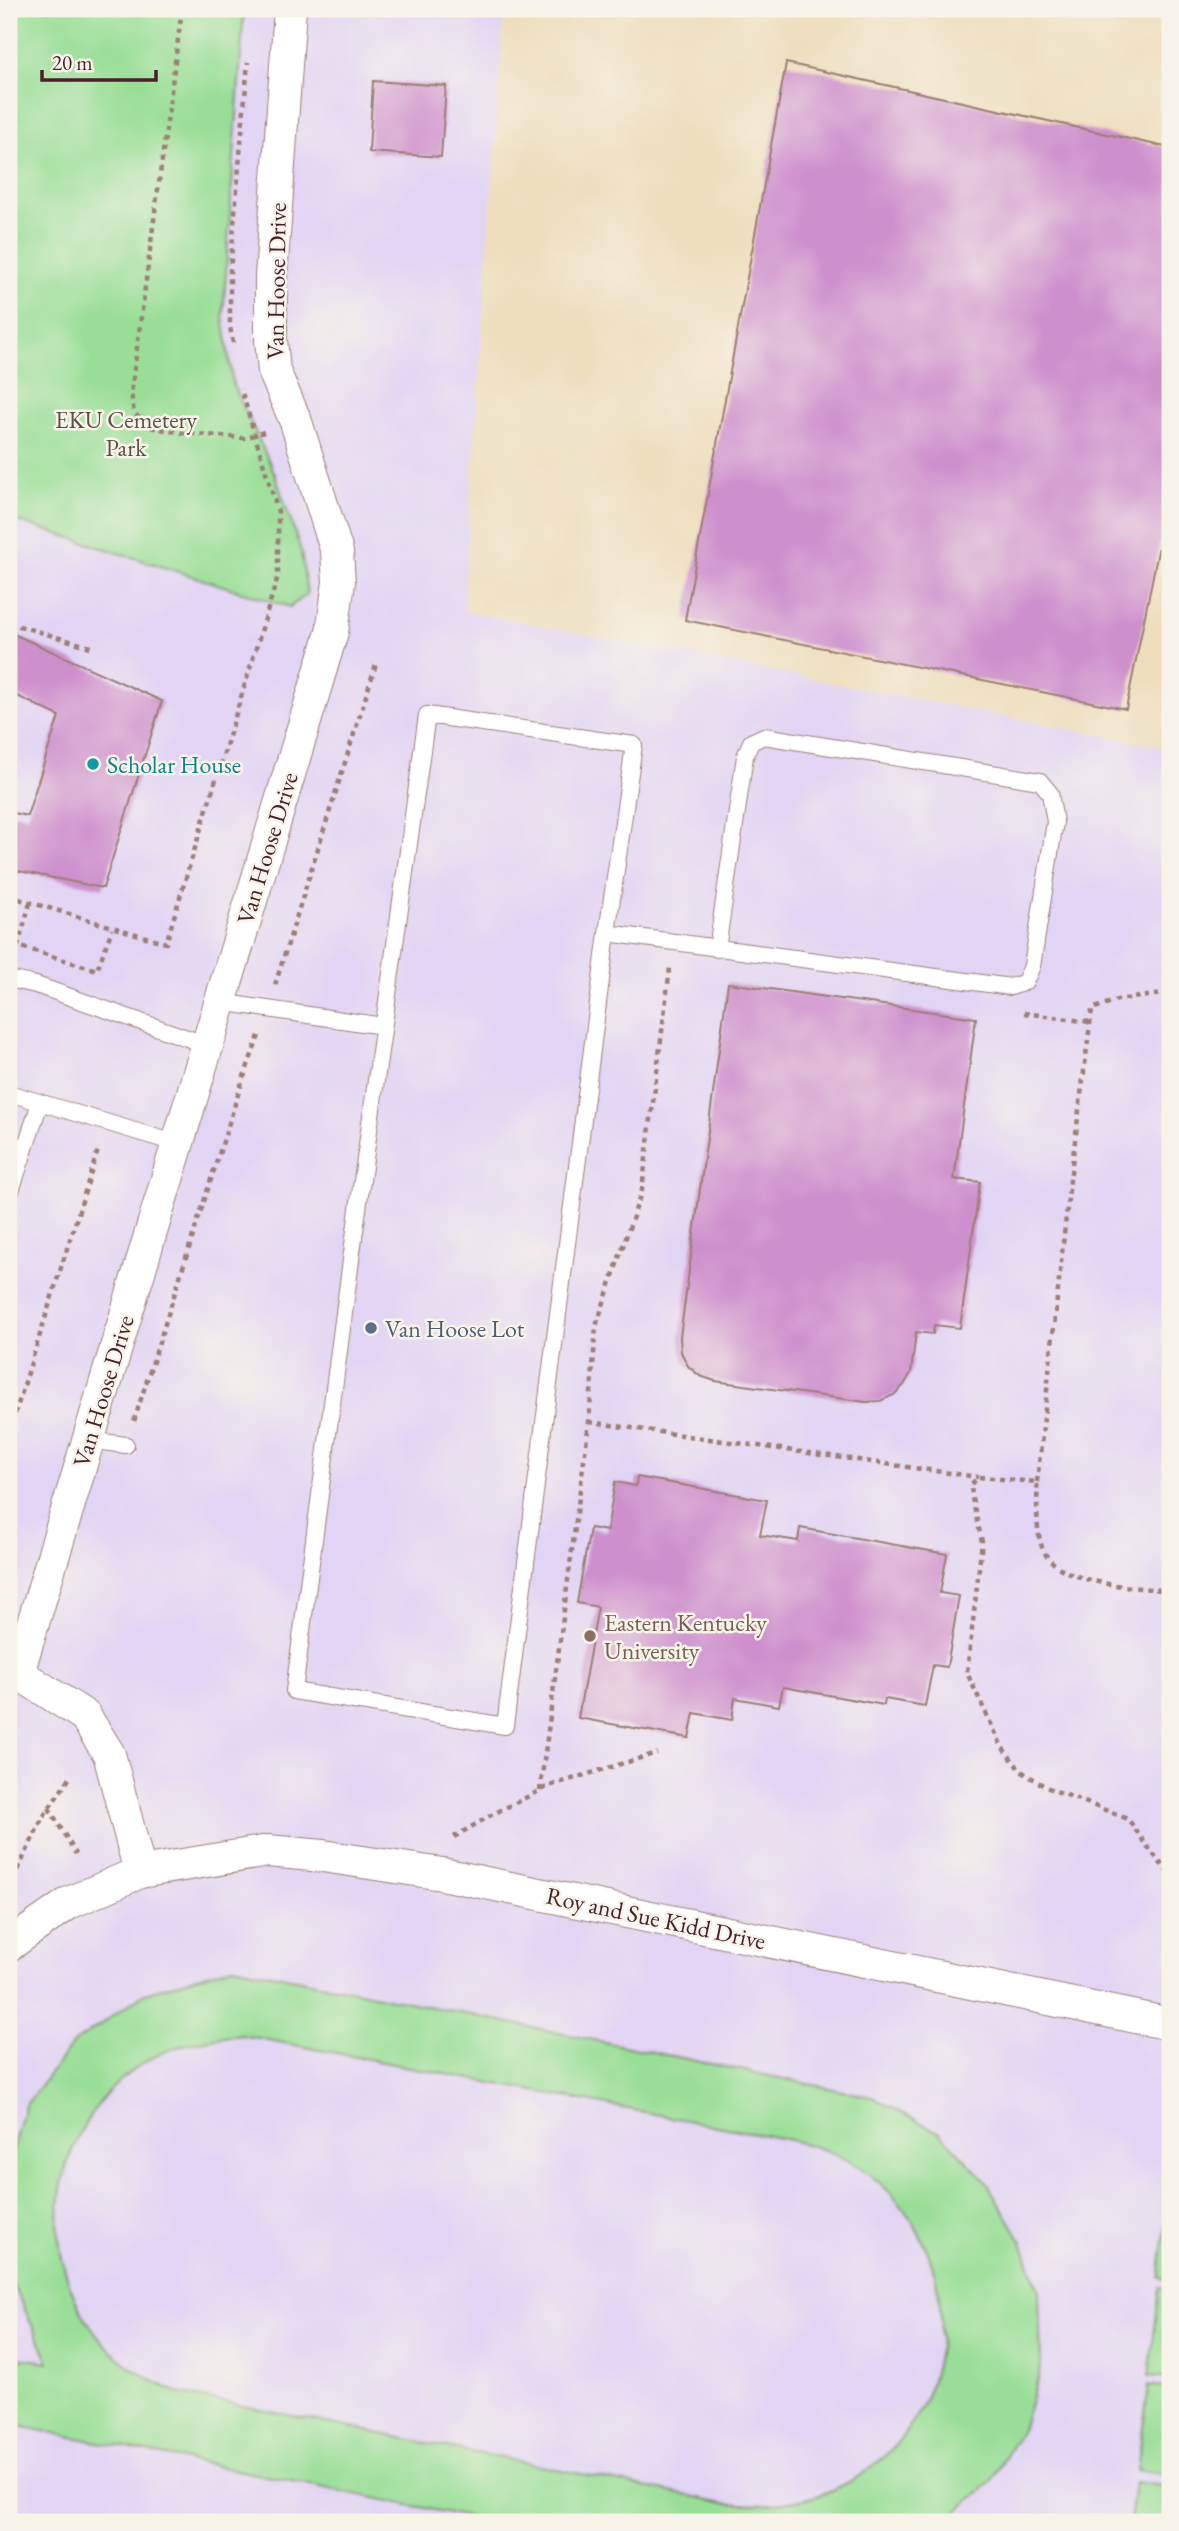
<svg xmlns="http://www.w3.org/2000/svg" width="1179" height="2531" viewBox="0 0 1179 2531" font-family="'EB Garamond',serif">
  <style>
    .built { fill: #e1d4f4 }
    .green { fill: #99de97; stroke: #727e61; stroke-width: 2; fill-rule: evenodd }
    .building { fill: #ce90cd }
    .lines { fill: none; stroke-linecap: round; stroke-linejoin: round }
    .service-casing { stroke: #9c7e74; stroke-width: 18 }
    .minor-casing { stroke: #9c7e74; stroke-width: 34 }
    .path { stroke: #9c7e74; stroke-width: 4.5; stroke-dasharray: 5 5; stroke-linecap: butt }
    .service { stroke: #fff; stroke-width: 16 }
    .minor { stroke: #fff; stroke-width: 32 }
    .culture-dot { fill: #0f9aa8; stroke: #f7f3e8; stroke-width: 2.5 }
    .service-dot { fill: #5c6f8a; stroke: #f7f3e8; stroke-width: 2.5 }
    .education-dot { fill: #8d6e63; stroke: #f7f3e8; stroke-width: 2.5 }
    .labels { text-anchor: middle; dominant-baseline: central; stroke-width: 5; stroke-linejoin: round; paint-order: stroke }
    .street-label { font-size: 24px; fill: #4a1f2b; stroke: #f7f3e8 }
    .park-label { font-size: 24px; fill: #5e4f46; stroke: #f7f3e8 }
    .culture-label { font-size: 24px; fill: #0d838f; stroke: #f7f3e8; text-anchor: start }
    .service-label { font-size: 24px; fill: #4e5e75; stroke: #f7f3e8; text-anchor: start }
    .education-label { font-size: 24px; fill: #785e54; stroke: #f7f3e8; text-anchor: start }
  </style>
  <rect width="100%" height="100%" fill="#f7f3e8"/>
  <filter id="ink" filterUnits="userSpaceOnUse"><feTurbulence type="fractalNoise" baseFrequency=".0143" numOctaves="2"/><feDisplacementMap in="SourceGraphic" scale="14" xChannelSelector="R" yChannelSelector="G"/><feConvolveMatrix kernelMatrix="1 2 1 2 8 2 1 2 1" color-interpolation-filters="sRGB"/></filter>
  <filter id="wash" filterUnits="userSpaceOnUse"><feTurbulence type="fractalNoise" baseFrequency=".00686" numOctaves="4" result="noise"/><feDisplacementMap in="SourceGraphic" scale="28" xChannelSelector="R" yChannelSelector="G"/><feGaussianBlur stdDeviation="1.57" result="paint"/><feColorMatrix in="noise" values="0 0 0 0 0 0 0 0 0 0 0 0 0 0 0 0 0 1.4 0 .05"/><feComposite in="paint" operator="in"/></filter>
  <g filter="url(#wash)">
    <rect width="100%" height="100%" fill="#eedebe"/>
    <path class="built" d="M 9,9 L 504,9 L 463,611 L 1170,749 L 1170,2522 L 9,2522 Z"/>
    <path class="green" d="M 9,9 L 244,9 L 223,316 L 233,385 L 274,472 L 301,551 L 307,594 L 290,607 L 14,520 L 9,522 Z
      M 233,1966 L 872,2097 L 940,2133 L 986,2181 L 1022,2242 L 1039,2292 L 1041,2367 L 1023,2426 L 991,2482 L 944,2522 L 493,2522 L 9,2424 L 9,2357 L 49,2362 L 9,2276 L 9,2166 L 25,2106 L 74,2043 L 145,1993 ZM 242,2035 L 790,2140 C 811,2145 831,2151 850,2162 C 971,2230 971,2415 849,2482 C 810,2504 768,2507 725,2503 L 178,2393 C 159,2384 140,2375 123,2361 C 25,2280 42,2122 150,2059 C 179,2043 210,2038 242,2035 Z
      M 1170,2191 L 1170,2280 L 1159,2278 Z
      M 1160,2287 L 1170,2289 L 1170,2378 L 1149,2376 Z
      M 1149,2385 L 1170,2388 L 1170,2475 L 1137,2470 Z
      M 1135,2482 L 1170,2487 L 1170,2522 L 1130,2522 Z"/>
    <g id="blocks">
      <path class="building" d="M 786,63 L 1170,148 L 1170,492 L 1126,709 L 685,620 Z
        M 373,81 L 446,86 L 441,157 L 369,152 Z
        M 9,632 L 162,701 L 103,888 L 9,869 L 9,812 L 27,816 L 59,716 L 9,692 Z
        M 728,983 L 976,1018 L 954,1179 L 980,1182 L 960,1328 L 934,1325 L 933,1334 L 916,1332 L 911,1373 L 904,1385 L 894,1395 L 880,1401 L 866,1402 L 715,1381 L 700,1376 L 688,1366 L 681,1352 L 680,1337 Z
        M 637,1477 L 767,1500 L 760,1535 L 798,1541 L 800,1528 L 947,1554 L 940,1593 L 959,1596 L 947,1667 L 933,1665 L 925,1706 L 885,1699 L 884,1705 L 783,1687 L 779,1706 L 735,1698 L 732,1720 L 694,1713 L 689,1738 L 578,1718 L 598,1607 L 577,1603 L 590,1528 L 607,1531 L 615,1482 L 636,1486 Z"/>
    </g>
  </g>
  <g filter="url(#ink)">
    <use href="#blocks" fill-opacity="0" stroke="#9c7e74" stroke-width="2"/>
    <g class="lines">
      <defs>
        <path id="service" d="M 427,715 L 634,745 L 607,933 L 505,1726 L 294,1691 L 353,1245 Z
          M 607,933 L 1011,987 L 1025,982 L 1032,966 L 1055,822 L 1050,793 L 1040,781 L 764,736 L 751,742 L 745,756 L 717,949
          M 9,979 L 36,985 L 207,1045
          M 220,1002 L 383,1026
          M 9,1093 L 178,1144
          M 9,1197 L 40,1103
          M 88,1440 L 126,1445"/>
        <path id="minor" d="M 9,1670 L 18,1673 L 85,1716 L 109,1754 L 140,1872
          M 18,1673 L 332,632 L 339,582 L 337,552 L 296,422 L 274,371 L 271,340 L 271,277 L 290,9
          M 9,1945 L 69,1903 L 140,1872 L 268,1851 L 323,1856 L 442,1874 L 1170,2024"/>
      </defs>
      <use href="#service" class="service-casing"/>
      <use href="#minor" class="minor-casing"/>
      <path class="path" d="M 182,9 L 131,393 L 134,413 L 149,427 L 183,433 L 244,438 L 264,432
        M 233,343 L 230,327 L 230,271 L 248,62
        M 9,623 L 94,648
        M 9,896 L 166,943 L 278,576 L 278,512 L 241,389
        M 30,903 L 18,946 L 97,970 L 112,929
        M 275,985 L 376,664
        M 1024,1013 L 1090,1022
        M 134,1421 L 242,1082 L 260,1033
        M 589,1422 L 978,1477
        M 9,1433 L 99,1147
        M 1037,1482 L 1070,1180 L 1092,1009 L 1117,1000 L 1170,993
        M 1170,1591 C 1135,1586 1057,1587 1042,1547 C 1035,1527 1038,1503 1037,1482 L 979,1477 L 971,1484 L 972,1498 L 982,1542 L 967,1673 L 1002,1747 L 1021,1771 L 1046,1787 L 1128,1819 L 1147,1846 L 1170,1875
        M 540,1791 L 589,1422 L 596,1326 L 642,1190 L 670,968
        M 49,1808 L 76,1854
        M 454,1837 L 493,1814 L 549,1786 L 657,1753
        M 9,1888 L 43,1817 L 71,1776"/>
      <use href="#service" class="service"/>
      <use href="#minor" class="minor"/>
    </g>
  </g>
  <circle class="culture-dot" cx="93" cy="764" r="7"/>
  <circle class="service-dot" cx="371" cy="1328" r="7"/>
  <circle class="education-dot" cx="590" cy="1636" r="7"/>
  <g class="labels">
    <g class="street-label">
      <text transform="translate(276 281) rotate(-89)">Van Hoose Drive</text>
      <text transform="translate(267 848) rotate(-73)">Van Hoose Drive</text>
      <text transform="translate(103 1391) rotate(-73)">Van Hoose Drive</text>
      <text transform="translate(656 1918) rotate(12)">Roy and Sue Kidd Drive</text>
    </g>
    <g class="park-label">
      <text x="126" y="419">EKU Cemetery<tspan x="126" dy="28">Park</tspan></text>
    </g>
    <g class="culture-label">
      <text x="107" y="764">Scholar House</text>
    </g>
    <g class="service-label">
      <text x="385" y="1328">Van Hoose Lot</text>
    </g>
    <g class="education-label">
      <text x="604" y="1622">Eastern Kentucky<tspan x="604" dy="28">University</tspan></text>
    </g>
  </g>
  <rect width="1179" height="2531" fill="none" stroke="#f7f3e8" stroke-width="35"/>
  <path d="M42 70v10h114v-10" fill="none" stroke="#4a1f2b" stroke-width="3.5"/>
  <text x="52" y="70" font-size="21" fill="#4a1f2b" stroke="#f7f3e8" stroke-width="5" paint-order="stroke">20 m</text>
</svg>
